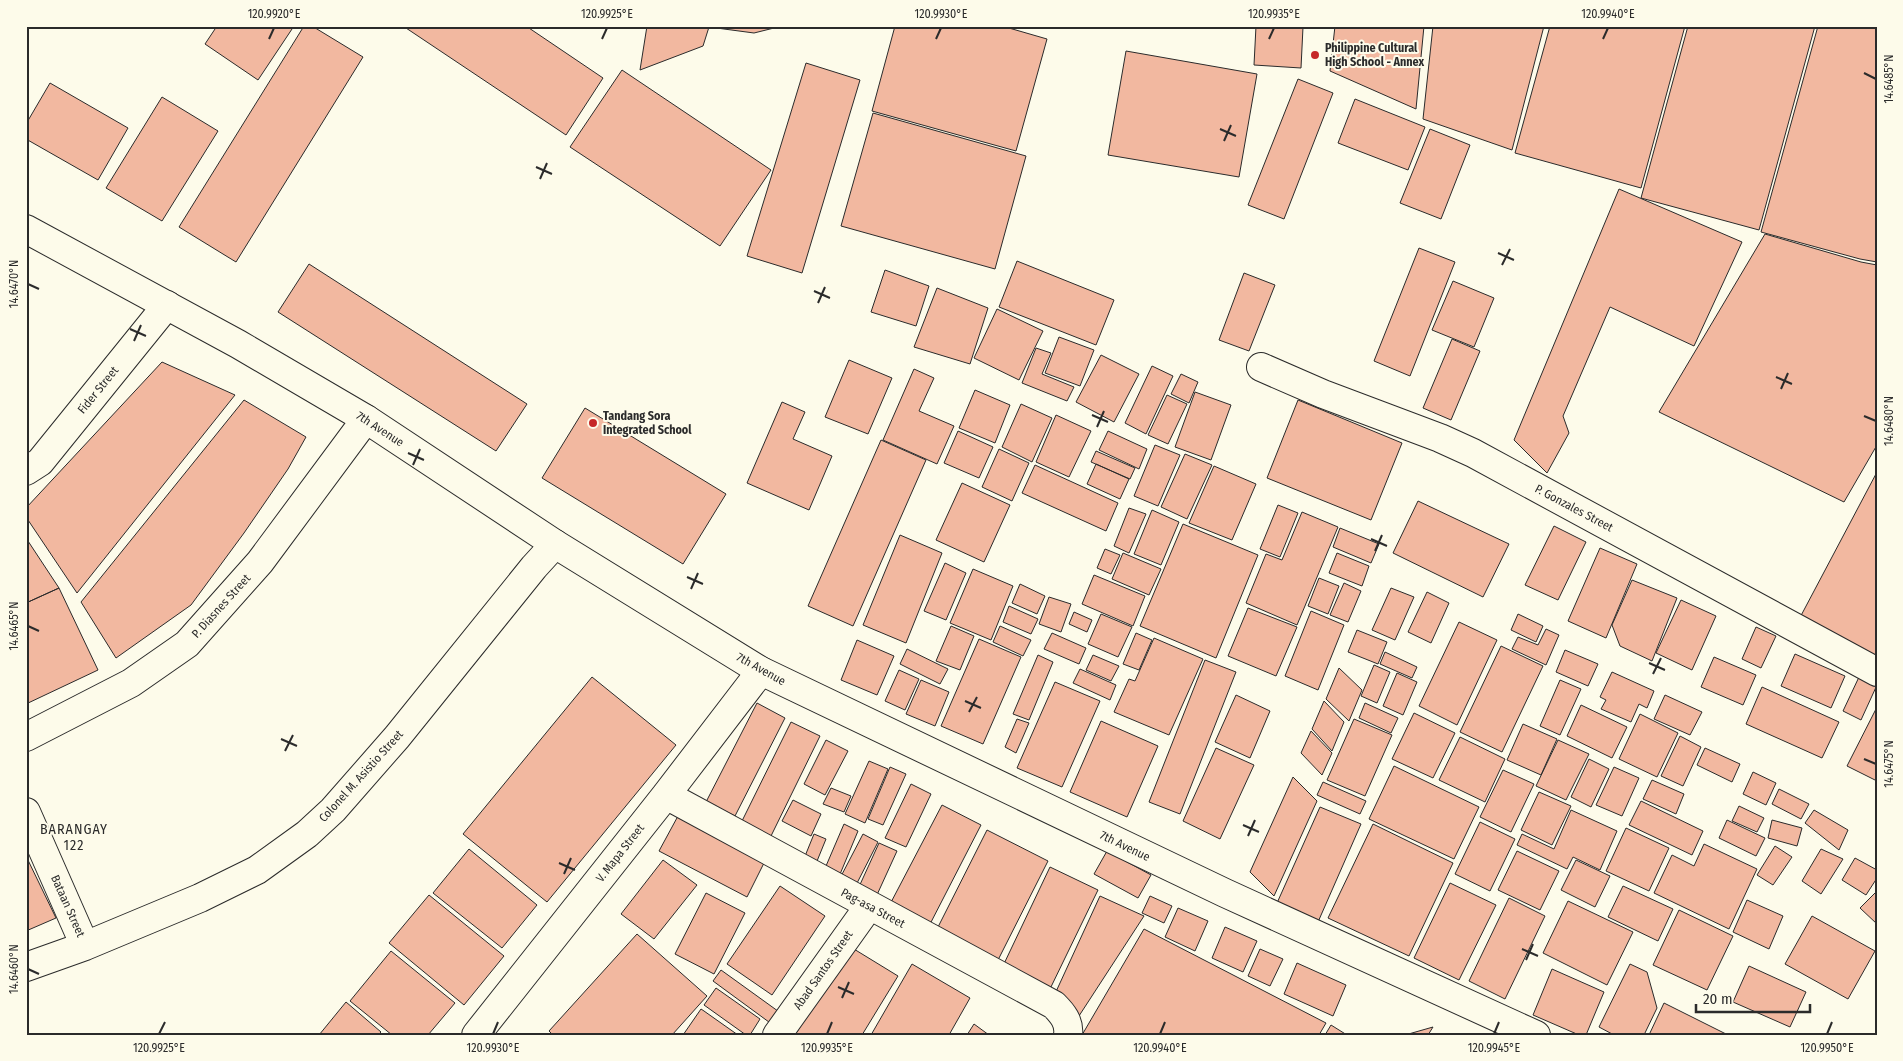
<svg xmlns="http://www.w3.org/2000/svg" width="1903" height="1061" viewBox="0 0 1903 1061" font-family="'Fira Sans Condensed',sans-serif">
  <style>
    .building { fill: #f2b8a0; stroke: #2b2b2b }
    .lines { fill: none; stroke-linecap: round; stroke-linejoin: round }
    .minor-casing { stroke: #2b2b2b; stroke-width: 30 }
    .major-casing { stroke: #2b2b2b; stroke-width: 30 }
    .minor { stroke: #fdfbea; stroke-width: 28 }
    .major { stroke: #fdfbea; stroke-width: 28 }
    .ticks { fill: none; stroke: #2b2b2b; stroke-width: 2 }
    .poi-dot { fill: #c62828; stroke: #fdfbea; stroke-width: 2 }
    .labels { text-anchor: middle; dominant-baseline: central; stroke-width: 4; stroke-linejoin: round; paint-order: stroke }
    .poi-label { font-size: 12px; font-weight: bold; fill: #2b2b2b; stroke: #fdfbea; text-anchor: start }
    .street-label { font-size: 12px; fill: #2b2b2b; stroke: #fdfbea }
    .neighbourhood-label { font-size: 14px; letter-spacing: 1px; fill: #2b2b2b; stroke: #fdfbea }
    .neatline { fill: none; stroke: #2b2b2b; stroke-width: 2 }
    .ticks-label { font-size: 12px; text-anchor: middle; fill: #2b2b2b }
  </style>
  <rect width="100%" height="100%" fill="#fdfbea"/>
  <path class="building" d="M 217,26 L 294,26 L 258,80 L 205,44 Z
    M 304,26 L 312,26 L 363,57 L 236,262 L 179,227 Z
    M 403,26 L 526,26 L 603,78 L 566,135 Z
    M 647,26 L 782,26 L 754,33 L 709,27 L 703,46 L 640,70 Z
    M 895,26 L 1002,26 L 1047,39 L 1016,151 L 872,111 Z
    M 1256,26 L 1303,27 L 1301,68 L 1254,65 Z
    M 1335,26 L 1424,26 L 1416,109 L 1330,71 Z
    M 1433,26 L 1544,26 L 1512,150 L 1423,119 Z
    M 1550,26 L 1685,26 L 1641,188 L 1515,153 Z
    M 1688,26 L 1815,26 L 1759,230 L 1641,198 Z
    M 1818,26 L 1877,26 L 1877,262 L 1860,259 L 1761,232 Z
    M 1126,51 L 1257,74 L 1239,177 L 1108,155 Z
    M 806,63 L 860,80 L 802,273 L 747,256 Z
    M 622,70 L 771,170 L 720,246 L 570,147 Z
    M 1298,79 L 1333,93 L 1284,219 L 1248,205 Z
    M 50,83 L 128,128 L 98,180 L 26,139 L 26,124 Z
    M 162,97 L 218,131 L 162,221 L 106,188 Z
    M 1355,99 L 1425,127 L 1408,170 L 1338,143 Z
    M 873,113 L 1026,156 L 995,269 L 841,226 Z
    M 1430,129 L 1470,145 L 1441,219 L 1400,203 Z
    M 1619,189 L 1742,242 L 1694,346 L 1610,307 L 1563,416 L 1569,433 L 1547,473 L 1514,440 Z
    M 1765,234 L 1861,262 L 1877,265 L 1877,445 L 1844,502 L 1659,412 Z
    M 1419,248 L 1455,262 L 1410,376 L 1374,361 Z
    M 1017,261 L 1114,300 L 1096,345 L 999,307 Z
    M 309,264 L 527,404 L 496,451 L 278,312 Z
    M 885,270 L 929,286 L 916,326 L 871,312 Z
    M 1244,273 L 1275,285 L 1249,351 L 1219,340 Z
    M 1453,281 L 1494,298 L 1474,347 L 1432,330 Z
    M 937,288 L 988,308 L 970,364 L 914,347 Z
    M 997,309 L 1043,331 L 1019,380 L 974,358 Z
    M 1059,337 L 1094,350 L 1080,386 L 1045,373 Z
    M 1452,339 L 1480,351 L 1451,420 L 1423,408 Z
    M 1036,348 L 1051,353 L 1042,374 L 1074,387 L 1067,401 L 1022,383 Z
    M 1101,355 L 1139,374 L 1114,422 L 1076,402 Z
    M 849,360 L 892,378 L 868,434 L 825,417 Z
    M 162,362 L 235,395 L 77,593 L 26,517 L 26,508 Z
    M 1152,366 L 1173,376 L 1146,434 L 1125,423 Z
    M 914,369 L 934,378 L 919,411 L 954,426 L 937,464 L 883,440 Z
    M 1181,374 L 1198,382 L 1189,403 L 1171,394 Z
    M 975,390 L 1010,405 L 995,443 L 959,428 Z
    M 1195,392 L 1231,405 L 1211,460 L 1175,447 Z
    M 1167,395 L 1187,404 L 1168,444 L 1148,435 Z
    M 244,400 L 306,437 L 288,469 L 244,533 L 191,605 L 116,658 L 81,602 Z
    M 1298,400 L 1402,443 L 1371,520 L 1267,478 Z
    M 782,402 L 805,412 L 793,439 L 832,456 L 809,510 L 747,483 Z
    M 1021,404 L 1052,418 L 1032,462 L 1002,447 Z
    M 585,408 L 726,494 L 683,564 L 542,478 Z
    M 1056,415 L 1091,431 L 1069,477 L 1036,462 Z
    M 958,431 L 993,447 L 979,478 L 944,463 Z
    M 1108,431 L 1147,449 L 1139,469 L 1099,450 Z
    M 881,440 L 926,460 L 853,626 L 808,606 Z
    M 1155,445 L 1180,455 L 1158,506 L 1134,496 Z
    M 999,449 L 1029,463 L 1012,501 L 982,487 Z
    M 1096,451 L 1135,468 L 1130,479 L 1091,462 Z
    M 1185,454 L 1212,465 L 1187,519 L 1161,507 Z
    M 1096,464 L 1129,479 L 1120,499 L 1087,484 Z
    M 1035,465 L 1118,503 L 1106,531 L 1022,493 Z
    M 1214,466 L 1256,484 L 1232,540 L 1189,523 Z
    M 1877,472 L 1877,667 L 1796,625 Z
    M 962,483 L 1010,505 L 984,562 L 936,540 Z
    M 1418,501 L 1509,544 L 1483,597 L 1393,553 Z
    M 1278,505 L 1298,513 L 1280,557 L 1260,549 Z
    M 1129,508 L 1146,514 L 1129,553 L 1114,546 Z
    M 1152,510 L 1179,522 L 1161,565 L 1134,554 Z
    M 1302,512 L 1338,527 L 1297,625 L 1246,603 L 1266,554 L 1282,560 Z
    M 1183,524 L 1258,555 L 1216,658 L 1140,626 Z
    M 1554,526 L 1586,542 L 1558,600 L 1525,585 Z
    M 1340,528 L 1379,544 L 1371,563 L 1333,547 Z
    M 900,535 L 942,553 L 906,643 L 863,625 Z
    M 26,538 L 59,588 L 26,603 Z
    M 1600,548 L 1637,564 L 1606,638 L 1568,621 Z
    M 1105,549 L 1120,555 L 1111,574 L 1097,568 Z
    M 1123,553 L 1161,569 L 1149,595 L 1112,579 Z
    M 1337,553 L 1369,566 L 1362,586 L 1329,573 Z
    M 945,563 L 966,573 L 946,620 L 924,611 Z
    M 973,569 L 1013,586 L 991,640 L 950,623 Z
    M 1094,575 L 1145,596 L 1133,626 L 1082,604 Z
    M 1319,578 L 1339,586 L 1328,614 L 1308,606 Z
    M 1632,580 L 1677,598 L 1652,661 L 1620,646 L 1612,625 Z
    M 1344,583 L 1361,591 L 1348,622 L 1330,615 Z
    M 1020,584 L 1045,596 L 1037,614 L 1012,603 Z
    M 59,588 L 98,670 L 26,704 L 26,603 Z
    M 1391,588 L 1414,597 L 1395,640 L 1372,630 Z
    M 1427,592 L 1449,603 L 1431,643 L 1408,632 Z
    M 1049,597 L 1071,604 L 1061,632 L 1039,624 Z
    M 1681,600 L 1716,616 L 1692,670 L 1656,653 Z
    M 1009,606 L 1038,619 L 1031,634 L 1003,622 Z
    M 1248,608 L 1297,627 L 1276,676 L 1228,656 Z
    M 1311,611 L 1344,625 L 1318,690 L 1285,676 Z
    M 1074,612 L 1092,620 L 1087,632 L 1069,624 Z
    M 1101,614 L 1132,627 L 1118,657 L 1088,644 Z
    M 1518,614 L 1543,626 L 1536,642 L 1511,630 Z
    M 1459,622 L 1497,640 L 1457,725 L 1419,706 Z
    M 951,626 L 974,636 L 960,670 L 936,661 Z
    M 1000,626 L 1031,640 L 1023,656 L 993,642 Z
    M 1756,627 L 1776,636 L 1761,668 L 1742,659 Z
    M 1546,629 L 1559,635 L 1546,665 L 1512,649 L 1518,637 L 1538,645 Z
    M 1357,630 L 1387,642 L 1378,664 L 1348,652 Z
    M 1052,633 L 1086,648 L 1079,664 L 1044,649 Z
    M 1136,633 L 1152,640 L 1139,670 L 1123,664 Z
    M 1154,638 L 1203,659 L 1169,735 L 1114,712 L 1129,679 L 1135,681 Z
    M 979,639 L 1021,657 L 983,744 L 941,726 Z
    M 857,640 L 894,656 L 877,695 L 841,680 Z
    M 1501,646 L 1543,666 L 1502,752 L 1460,732 Z
    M 907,649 L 948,669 L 940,684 L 900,664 Z
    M 1565,650 L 1598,664 L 1588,686 L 1556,672 Z
    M 1385,652 L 1417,667 L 1412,678 L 1380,664 Z
    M 1795,654 L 1845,676 L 1831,708 L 1781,686 Z
    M 1038,655 L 1053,662 L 1029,720 L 1013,714 Z
    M 1093,655 L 1119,666 L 1111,681 L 1086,670 Z
    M 1714,657 L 1756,675 L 1743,705 L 1701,687 Z
    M 1205,660 L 1236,672 L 1180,814 L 1149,802 Z
    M 1374,665 L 1390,672 L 1377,703 L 1361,696 Z
    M 1339,668 L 1362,690 L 1349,721 L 1326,699 Z
    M 1080,669 L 1116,685 L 1110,700 L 1073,683 Z
    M 899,670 L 919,679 L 905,710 L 885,701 Z
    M 1612,672 L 1654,691 L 1647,708 L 1639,704 L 1631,722 L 1601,709 L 1606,700 L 1600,697 Z
    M 1397,673 L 1417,682 L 1403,715 L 1383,706 Z
    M 592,677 L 676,745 L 547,902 L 463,834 Z
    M 1859,677 L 1877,685 L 1861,720 L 1843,711 Z
    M 921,680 L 949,692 L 935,726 L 906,714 Z
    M 1560,680 L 1581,689 L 1560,735 L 1540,726 Z
    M 1055,682 L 1100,701 L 1062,787 L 1017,768 Z
    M 1762,687 L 1839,722 L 1822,758 L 1746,724 Z
    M 1236,695 L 1270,711 L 1250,758 L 1215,742 Z
    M 1665,695 L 1702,712 L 1690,735 L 1654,719 Z
    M 1324,701 L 1344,722 L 1332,751 L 1312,729 Z
    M 757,703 L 785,718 L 735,816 L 706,802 Z
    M 1365,703 L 1398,718 L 1391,733 L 1359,718 Z
    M 1581,705 L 1627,727 L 1612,758 L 1567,736 Z
    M 1877,707 L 1877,781 L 1847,766 Z
    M 1414,713 L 1455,733 L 1433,778 L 1392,759 Z
    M 1640,714 L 1678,733 L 1657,777 L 1619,759 Z
    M 1017,719 L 1029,723 L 1016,753 L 1005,747 Z
    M 1354,719 L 1392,735 L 1365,796 L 1327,780 Z
    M 1101,721 L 1158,746 L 1127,817 L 1070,792 Z
    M 791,722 L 820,736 L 771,836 L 742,821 Z
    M 1523,724 L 1557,739 L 1541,775 L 1507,760 Z
    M 1311,731 L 1332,753 L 1322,775 L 1301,753 Z
    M 1680,736 L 1701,747 L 1683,786 L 1661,776 Z
    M 1460,737 L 1505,759 L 1485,802 L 1439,780 Z
    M 826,740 L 848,751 L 825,795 L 804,784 Z
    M 1558,740 L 1589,754 L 1566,800 L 1536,786 Z
    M 1216,748 L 1254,765 L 1220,839 L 1183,821 Z
    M 1705,748 L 1740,764 L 1732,782 L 1697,765 Z
    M 1589,759 L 1609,769 L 1591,807 L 1571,797 Z
    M 869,761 L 888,769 L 865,823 L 845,814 Z
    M 1394,766 L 1479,807 L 1454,859 L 1369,819 Z
    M 890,767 L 906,774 L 883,825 L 868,819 Z
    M 1614,767 L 1639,778 L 1622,816 L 1596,805 Z
    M 1503,770 L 1534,784 L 1511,832 L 1480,817 Z
    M 1753,772 L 1776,783 L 1766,805 L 1743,794 Z
    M 1293,777 L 1317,801 L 1274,896 L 1250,872 Z
    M 1652,780 L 1684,794 L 1676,814 L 1643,799 Z
    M 1323,782 L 1366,801 L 1360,814 L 1317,795 Z
    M 911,784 L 931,794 L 906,847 L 885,838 Z
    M 831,788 L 851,796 L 844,812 L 823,804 Z
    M 1779,789 L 1809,804 L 1801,819 L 1772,804 Z
    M 1539,792 L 1571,806 L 1552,845 L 1521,830 Z
    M 793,800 L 821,814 L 811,836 L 782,821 Z
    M 1641,801 L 1703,831 L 1692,855 L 1629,825 Z
    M 942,805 L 981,825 L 928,928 L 888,908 Z
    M 1739,806 L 1764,818 L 1757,832 L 1732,821 Z
    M 1320,807 L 1361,824 L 1318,922 L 1277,903 Z
    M 1571,810 L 1617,831 L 1600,870 L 1573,857 L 1567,869 L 1517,845 L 1522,834 L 1554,849 Z
    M 1814,810 L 1848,830 L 1839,850 L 1805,823 Z
    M 678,816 L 765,861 L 747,897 L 659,851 Z
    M 1727,820 L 1765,838 L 1756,856 L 1719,838 Z
    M 1772,820 L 1802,828 L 1797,846 L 1768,838 Z
    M 1480,822 L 1515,839 L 1490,891 L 1455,874 Z
    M 844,824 L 858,831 L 838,879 L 823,873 Z
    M 1373,824 L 1453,863 L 1409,956 L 1328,918 Z
    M 1626,828 L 1669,848 L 1649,891 L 1606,871 Z
    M 987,830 L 1048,861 L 997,962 L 936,931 Z
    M 814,834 L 826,839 L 815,866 L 803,861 Z
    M 863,834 L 878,842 L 854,889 L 838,882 Z
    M 879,843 L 897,851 L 876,897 L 858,889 Z
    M 1704,844 L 1757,869 L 1729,929 L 1654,893 L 1672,855 L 1694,866 Z
    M 1775,846 L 1792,857 L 1773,885 L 1757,875 Z
    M 469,849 L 537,905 L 502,948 L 433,893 Z
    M 1821,849 L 1843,859 L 1821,894 L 1802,881 Z
    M 1107,851 L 1151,875 L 1138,898 L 1094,874 Z
    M 1517,851 L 1559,871 L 1540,910 L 1498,890 Z
    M 26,856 L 56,918 L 26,931 Z
    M 1855,858 L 1877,870 L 1877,878 L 1866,895 L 1842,880 Z
    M 663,860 L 697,885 L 654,939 L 621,914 Z
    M 1576,860 L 1610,876 L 1595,907 L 1561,890 Z
    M 1050,867 L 1098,890 L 1049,991 L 1002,968 Z
    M 1450,883 L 1496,905 L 1459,980 L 1414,958 Z
    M 780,886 L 825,916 L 772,995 L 727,964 Z
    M 1623,886 L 1673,909 L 1658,941 L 1608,917 Z
    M 1877,891 L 1877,924 L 1860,908 Z
    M 706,893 L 745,913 L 714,974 L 675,954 Z
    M 429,895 L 504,956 L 464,1005 L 389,943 Z
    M 1100,896 L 1144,916 L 1077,1019 L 1054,996 Z
    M 1150,896 L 1172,906 L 1164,923 L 1142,913 Z
    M 1509,898 L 1545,916 L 1505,999 L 1469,981 Z
    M 1747,900 L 1783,916 L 1769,949 L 1733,932 Z
    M 1568,901 L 1633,932 L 1607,985 L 1543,953 Z
    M 1178,908 L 1208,921 L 1195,951 L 1165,937 Z
    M 1679,910 L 1733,936 L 1707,990 L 1653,965 Z
    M 1812,916 L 1875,951 L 1848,999 L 1785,964 Z
    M 1225,927 L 1257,941 L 1243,972 L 1212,958 Z
    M 1144,929 L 1326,1023 L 1319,1035 L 1082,1035 Z
    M 637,934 L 707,996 L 672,1035 L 553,1035 L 549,1031 Z
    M 849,946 L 898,976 L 862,1035 L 795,1035 Z
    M 1260,949 L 1283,959 L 1270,986 L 1248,976 Z
    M 391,951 L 455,1003 L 428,1035 L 392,1035 L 350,1001 Z
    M 1297,963 L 1346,985 L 1333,1016 L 1284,994 Z
    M 912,964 L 970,998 L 949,1035 L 871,1035 Z
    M 1630,964 L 1647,972 L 1657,1008 L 1644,1035 L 1614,1035 L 1599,1027 Z
    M 1749,966 L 1806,992 L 1790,1027 L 1733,1002 Z
    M 1552,969 L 1604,992 L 1586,1035 L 1579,1035 L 1533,1015 Z
    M 721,970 L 782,1014 L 773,1025 L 713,981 Z
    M 716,988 L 760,1019 L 750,1035 L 746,1035 L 704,1005 Z
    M 346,1002 L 381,1032 L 378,1035 L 319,1035 Z
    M 1664,1003 L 1728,1035 L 1649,1035 Z
    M 701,1009 L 704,1011 L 738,1035 L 683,1035 Z
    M 974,1024 L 989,1035 L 967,1035 Z
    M 1331,1025 L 1347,1035 L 1325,1035 Z
    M 1433,1027 L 1428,1035 L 1405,1035 Z"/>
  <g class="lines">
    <defs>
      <path id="minor" d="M 1261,367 L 1323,394 L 1440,438 L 1473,453 L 1877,672
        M 26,471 L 40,462 L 167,305
        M 26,737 L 131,683 L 187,644 L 260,562 L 366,419
        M 666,795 L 1054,1005 C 1062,1013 1070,1022 1068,1035
        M 26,812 L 85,946
        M 26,967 L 85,946 L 200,898 L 257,870 L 307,834 L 333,810 L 397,737 L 534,567 L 555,544
        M 476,1035 L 666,795 L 761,671
        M 777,1035 L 869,906"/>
      <path id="major" d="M 26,229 L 238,344 L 366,419 L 555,544 L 761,671 L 1225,893 L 1536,1035"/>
    </defs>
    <use href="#minor" class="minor-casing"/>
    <use href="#major" class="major-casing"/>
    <use href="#minor" class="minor"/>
    <use href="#major" class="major"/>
  </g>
  <path class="ticks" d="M 269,39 L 274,28M 602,39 L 607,28M 936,39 L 941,28M 1269,39 L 1274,28M 1603,39 L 1608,28M 1864,73 L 1876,79M 1220,129 L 1236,136M 1224,141 L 1231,125M 536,167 L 552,174M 540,179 L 547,163M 1498,253 L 1514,260M 1502,265 L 1510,249M 28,284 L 39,289M 814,291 L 830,298M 818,303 L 825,287M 130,329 L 146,336M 134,341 L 141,325M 1776,377 L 1792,384M 1781,389 L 1788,373M 1092,415 L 1108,422M 1864,416 L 1876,421M 1097,427 L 1104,411M 408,453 L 424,460M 413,465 L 420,449M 1371,539 L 1387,546M 1375,551 L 1382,535M 687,577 L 703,584M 691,589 L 698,573M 28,626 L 39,631M 1649,663 L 1665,670M 1653,674 L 1661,658M 965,701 L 981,708M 969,712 L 977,697M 281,739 L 297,746M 285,751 L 293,735M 1864,759 L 1876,764M 1243,825 L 1259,832M 1248,836 L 1255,820M 559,863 L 575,870M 564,874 L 571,858M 1522,949 L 1538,956M 1526,960 L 1533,944M 28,969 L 39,974M 838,987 L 854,994M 842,998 L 849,982M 159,1034 L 165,1022M 493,1034 L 498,1022M 827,1034 L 832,1022M 1160,1034 L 1165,1022M 1494,1034 L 1499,1022M 1827,1034 L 1832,1022"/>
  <g class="poi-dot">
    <circle cx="1315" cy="55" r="5"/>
    <circle cx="593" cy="423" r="5"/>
  </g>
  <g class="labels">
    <g class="poi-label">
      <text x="1325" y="48">Philippine Cultural<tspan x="1325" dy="14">High School - Annex</tspan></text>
      <text x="603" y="416">Tandang Sora<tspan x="603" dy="14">Integrated School</tspan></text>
    </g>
    <g class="street-label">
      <text transform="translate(98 390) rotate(-51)">Fider Street</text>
      <text transform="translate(380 429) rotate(33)">7th Avenue</text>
      <text transform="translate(1574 508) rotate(28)">P. Gonzales Street</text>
      <text transform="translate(221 606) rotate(-48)">P. Diasnes Street</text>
      <text transform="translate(761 669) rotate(29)">7th Avenue</text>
      <text transform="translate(361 776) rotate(-48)">Colonel M. Asistio Street</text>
      <text transform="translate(1125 846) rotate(26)">7th Avenue</text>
      <text transform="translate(620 853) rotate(-52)">V. Mapa Street</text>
      <text transform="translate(68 906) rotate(66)">Bataan Street</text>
      <text transform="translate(873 908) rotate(28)">Pag-asa Street</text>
      <text transform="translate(823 970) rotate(-55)">Abad Santos Street</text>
    </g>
    <g class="neighbourhood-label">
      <text x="74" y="829">BARANGAY<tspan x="74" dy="16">122</tspan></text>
    </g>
  </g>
  <rect width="1903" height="1061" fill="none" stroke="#fdfbea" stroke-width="55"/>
  <path d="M1696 1004v8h114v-8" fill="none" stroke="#2b2b2b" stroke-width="2.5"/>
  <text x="1703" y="1004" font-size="15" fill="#2b2b2b" stroke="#fdfbea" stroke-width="4" paint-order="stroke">20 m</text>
  <rect x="28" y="28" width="1848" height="1006" class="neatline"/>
  <g class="ticks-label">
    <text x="274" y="18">120.9920°E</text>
    <text x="607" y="18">120.9925°E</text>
    <text x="941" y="18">120.9930°E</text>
    <text x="1274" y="18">120.9935°E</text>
    <text x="1608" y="18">120.9940°E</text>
    <text transform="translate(1889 79) rotate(-90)" y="4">14.6485°N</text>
    <text transform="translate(14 284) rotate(-90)" y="4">14.6470°N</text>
    <text transform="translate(1889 421) rotate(-90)" y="4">14.6480°N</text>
    <text transform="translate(14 626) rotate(-90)" y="4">14.6465°N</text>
    <text transform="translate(1889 764) rotate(-90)" y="4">14.6475°N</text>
    <text transform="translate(14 969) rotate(-90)" y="4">14.6460°N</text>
    <text x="159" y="1052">120.9925°E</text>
    <text x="493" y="1052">120.9930°E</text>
    <text x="827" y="1052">120.9935°E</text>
    <text x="1160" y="1052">120.9940°E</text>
    <text x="1494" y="1052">120.9945°E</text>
    <text x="1827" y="1052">120.9950°E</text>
  </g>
</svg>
